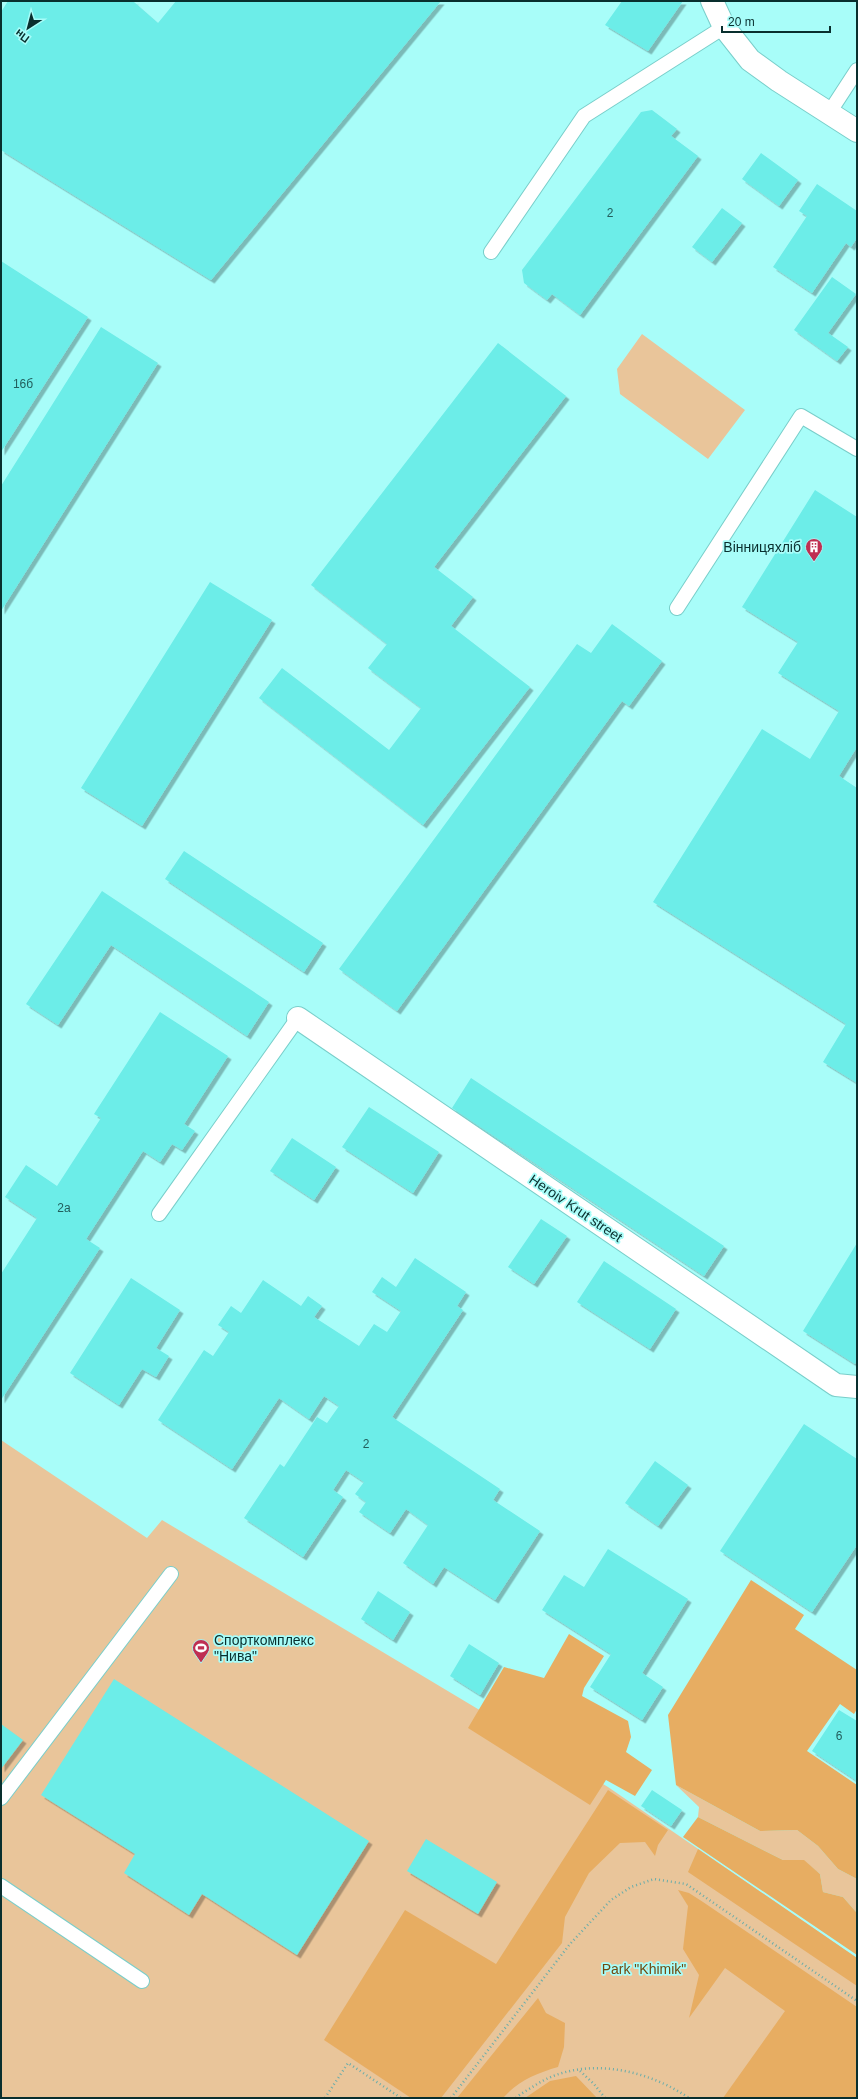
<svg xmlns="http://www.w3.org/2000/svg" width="858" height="2099" viewBox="0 0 858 2099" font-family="Arial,sans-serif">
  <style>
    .green { fill: #e9c59a }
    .forest { fill: #e7ad62 }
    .building { fill: #6cede8; filter: url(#shadow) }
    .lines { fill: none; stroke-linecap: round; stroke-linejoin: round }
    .service-casing { stroke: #79ceca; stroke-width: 16 }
    .minor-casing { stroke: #79ceca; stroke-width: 24 }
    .path { stroke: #6aadaa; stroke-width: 2.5; stroke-dasharray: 1 3; stroke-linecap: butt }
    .service { stroke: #fff; stroke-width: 14 }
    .minor { stroke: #fff; stroke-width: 22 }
    .labels { text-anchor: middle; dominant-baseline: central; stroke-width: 3.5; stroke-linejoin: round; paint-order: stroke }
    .number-label { font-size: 12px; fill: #225e5c }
    .poi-label { font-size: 14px; fill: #092f2e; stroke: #a8fdf9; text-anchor: end }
    .street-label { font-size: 14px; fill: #092f2e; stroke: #a8fdf9 }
    .park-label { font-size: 14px; fill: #70490f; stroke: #a8fdf9 }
  </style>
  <defs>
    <filter id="shadow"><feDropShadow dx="3.5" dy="3.5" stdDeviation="0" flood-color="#0004"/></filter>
  </defs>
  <rect width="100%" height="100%" fill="#a8fdf9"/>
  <path class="green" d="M 642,334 L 745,410 L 708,459 L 620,394 L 617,369 Z
    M 1,1440 L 147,1538 L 162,1520 L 608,1787 L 857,1958 L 857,2098 L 1,2098 Z
    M 676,1785 L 760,1831 L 797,1830 L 818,1846 L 838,1869 L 857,1879 L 857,1913 L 843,1897 L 823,1892 L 820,1874 L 804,1861 L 783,1860 L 698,1817 L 699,1807 Z"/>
  <path class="forest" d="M 751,1580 L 804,1615 L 795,1629 L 857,1670 L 857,1709 L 854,1714 L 840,1704 L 807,1751 L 857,1785 L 857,1879 L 838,1869 L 818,1846 L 797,1830 L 760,1831 L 676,1785 L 668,1715 Z
    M 569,1634 L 604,1656 L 584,1688 L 582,1696 L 628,1721 L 631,1737 L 626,1752 L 652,1770 L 635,1796 L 606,1780 L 590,1805 L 468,1728 L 504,1667 L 544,1678 Z
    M 608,1790 L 668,1830 L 658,1845 L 655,1856 L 645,1842 L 620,1843 L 589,1873 L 565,1917 L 562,1943 L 441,2098 L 411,2098 L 324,2040 L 405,1910 L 496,1964 Z
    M 698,1817 L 783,1860 L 804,1860 L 820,1874 L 823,1892 L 843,1897 L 857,1913 L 857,1955 L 683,1837 Z
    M 698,1849 L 857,1958 L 857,1986 L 688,1872 Z
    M 678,1890 L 689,1893 L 703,1902 L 857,2007 L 857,2098 L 723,2098 L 785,2011 L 725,1968 L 689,2018 L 699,1975 L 683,1949 L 688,1906 Z
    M 538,1998 L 546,2013 L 565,2023 L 564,2047 L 558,2067 C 537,2073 518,2081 503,2098 L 457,2098 Z
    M 576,2076 L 597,2098 L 525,2098 L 550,2081 Z"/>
  <path class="building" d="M 8,1 L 135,1 L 134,2 L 158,23 L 176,1 L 441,1 L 211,280 L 1,150 L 1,12 Z
    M 622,1 L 683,1 L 648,51 L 605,25 Z
    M 652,110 L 677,129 L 671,136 L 698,156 L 580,315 L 552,294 L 547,300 L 524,283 L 522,270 L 641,112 Z
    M 761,153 L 798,180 L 779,206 L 742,179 Z
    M 817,184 L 857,211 L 857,238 L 851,247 L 846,243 L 812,293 L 773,267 L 807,216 L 799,211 Z
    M 722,208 L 742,223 L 712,262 L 692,247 Z
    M 1,261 L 88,317 L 1,452 Z
    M 832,277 L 856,294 L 828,333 L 848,347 L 837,361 L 794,330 Z
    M 101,327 L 158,363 L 1,611 L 1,486 Z
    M 498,343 L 566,396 L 434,567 L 473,597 L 451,626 L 530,687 L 423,825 L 259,698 L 282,668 L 389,750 L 421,708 L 368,668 L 387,644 L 311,585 Z
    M 815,490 L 857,517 L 857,747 L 839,776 L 857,788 L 857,1083 L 823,1062 L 846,1024 L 653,902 L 762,729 L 810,759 L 839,711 L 778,673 L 798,642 L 742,607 Z
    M 210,582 L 272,620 L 142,826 L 81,788 Z
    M 612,624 L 662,661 L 629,706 L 622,701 L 397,1011 L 339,969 L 577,644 L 591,653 Z
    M 184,851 L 323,943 L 304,972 L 165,879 Z
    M 102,891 L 269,1002 L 247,1036 L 111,945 L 58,1025 L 26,1004 Z
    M 160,1012 L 228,1056 L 184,1124 L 195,1131 L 182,1150 L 172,1144 L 160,1162 L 143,1151 L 86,1239 L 100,1248 L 1,1400 L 1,1274 L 37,1218 L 5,1197 L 26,1165 L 57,1186 L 101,1118 L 94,1114 Z
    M 471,1078 L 724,1246 L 704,1276 L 452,1108 Z
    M 369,1107 L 439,1152 L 413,1193 L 342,1147 Z
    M 292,1138 L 336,1167 L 314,1200 L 270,1171 Z
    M 541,1219 L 567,1236 L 534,1284 L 508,1267 Z
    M 857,1243 L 857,1360 L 855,1364 L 803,1331 Z
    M 415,1258 L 466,1292 L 457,1306 L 463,1310 L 392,1417 L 500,1489 L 493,1500 L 540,1531 L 495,1600 L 444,1567 L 433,1584 L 403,1563 L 428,1525 L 406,1509 L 390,1533 L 359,1512 L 366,1502 L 355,1494 L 364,1482 L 346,1470 L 333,1490 L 343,1497 L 303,1557 L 244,1518 L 280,1464 L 284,1467 L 317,1417 L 327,1423 L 339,1406 L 324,1396 L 309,1419 L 279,1398 L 232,1469 L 158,1420 L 204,1350 L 213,1356 L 229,1332 L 218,1325 L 231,1306 L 241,1313 L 263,1280 L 301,1306 L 308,1296 L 322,1306 L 314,1317 L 359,1346 L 374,1324 L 387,1332 L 401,1311 L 372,1292 L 382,1277 L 396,1287 Z
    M 604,1261 L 676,1309 L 650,1349 L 577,1302 Z
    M 131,1278 L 180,1310 L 156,1348 L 169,1356 L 156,1377 L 142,1369 L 119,1405 L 70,1373 Z
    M 804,1424 L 857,1459 L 857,1545 L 812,1612 L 720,1551 Z
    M 655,1461 L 688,1485 L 658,1526 L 625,1503 Z
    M 608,1549 L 688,1599 L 642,1673 L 663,1687 L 642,1720 L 590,1687 L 611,1654 L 542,1610 L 564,1575 L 584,1587 Z
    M 378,1591 L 410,1612 L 393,1640 L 361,1619 Z
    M 469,1644 L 499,1663 L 480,1695 L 450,1676 Z
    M 114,1679 L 369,1841 L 297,1955 L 202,1894 L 189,1915 L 124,1873 L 135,1854 L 41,1795 Z
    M 839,1710 L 857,1721 L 857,1781 L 812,1751 Z
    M 1,1724 L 23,1740 L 1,1769 Z
    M 652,1790 L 682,1810 L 671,1826 L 641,1806 Z
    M 426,1839 L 497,1882 L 478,1914 L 407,1871 Z"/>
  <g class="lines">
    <defs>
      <path id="service" d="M 829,113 L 857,70
        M 491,252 L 584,116 L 724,27
        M 677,608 L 801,416 L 857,449
        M 159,1214 L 298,1018
        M 1,1798 L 171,1574
        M 1,1886 L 142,1981"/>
      <path id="minor" d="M 712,1 L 724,27 L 750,60 L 779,81 L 857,131
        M 298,1018 L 836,1385 L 857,1387"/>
    </defs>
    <use href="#service" class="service-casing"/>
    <use href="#minor" class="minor-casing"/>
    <path class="path" d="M 580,2071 L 594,2084 L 605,2098
      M 325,2098 L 348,2063 L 401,2098
      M 451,2098 L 570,1944 L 611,1900 L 631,1887 L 654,1879 L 686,1884 L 857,2001
      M 516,2098 C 521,2093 528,2090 534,2086 C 581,2055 645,2068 689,2098"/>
    <use href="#service" class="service"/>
    <use href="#minor" class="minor"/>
  </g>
  <defs>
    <symbol id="building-pin" viewBox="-11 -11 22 30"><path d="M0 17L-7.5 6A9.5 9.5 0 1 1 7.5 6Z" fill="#bf2f52" stroke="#a8fdf9"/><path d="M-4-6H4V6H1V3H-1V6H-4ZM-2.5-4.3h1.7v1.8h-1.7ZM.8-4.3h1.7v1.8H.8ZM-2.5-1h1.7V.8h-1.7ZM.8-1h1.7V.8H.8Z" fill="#fff"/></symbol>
    <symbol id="stadium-pin" viewBox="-11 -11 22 30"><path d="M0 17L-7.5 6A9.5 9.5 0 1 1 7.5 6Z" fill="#bf2f52" stroke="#a8fdf9"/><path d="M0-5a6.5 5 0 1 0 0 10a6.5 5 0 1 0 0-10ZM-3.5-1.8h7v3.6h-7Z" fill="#fff"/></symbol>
  </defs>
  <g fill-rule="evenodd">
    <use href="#building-pin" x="804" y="537" width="20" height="27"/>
    <use href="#stadium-pin" x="191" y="1638" width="20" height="27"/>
  </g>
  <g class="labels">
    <g class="number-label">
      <text x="610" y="213">2</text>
      <text x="23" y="384">16б</text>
      <text x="64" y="1208">2а</text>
      <text x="366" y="1444">2</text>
      <text x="839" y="1736">6</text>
    </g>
    <g class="poi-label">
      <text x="801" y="547">Вінницяхліб</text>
      <text x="214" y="1640" text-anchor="start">Спорткомплекс<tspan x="214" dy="16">"Нива"</tspan></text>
    </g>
    <g class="street-label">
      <text transform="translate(576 1208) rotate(34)">Heroiv Krut street</text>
    </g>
    <g class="park-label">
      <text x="644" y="1969">Park "Khimik"</text>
    </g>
  </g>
  <rect width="858" height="2099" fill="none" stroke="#092f2e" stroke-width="4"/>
  <g transform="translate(28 28) rotate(216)" stroke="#a8fdf9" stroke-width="3" paint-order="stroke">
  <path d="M0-3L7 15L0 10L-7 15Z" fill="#092f2e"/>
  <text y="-6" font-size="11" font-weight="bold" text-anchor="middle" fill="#092f2e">Пн</text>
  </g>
  <path d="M722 26v6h108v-6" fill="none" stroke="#092f2e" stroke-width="2"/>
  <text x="728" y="26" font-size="12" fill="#092f2e" stroke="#a8fdf9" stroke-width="3" paint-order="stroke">20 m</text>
</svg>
